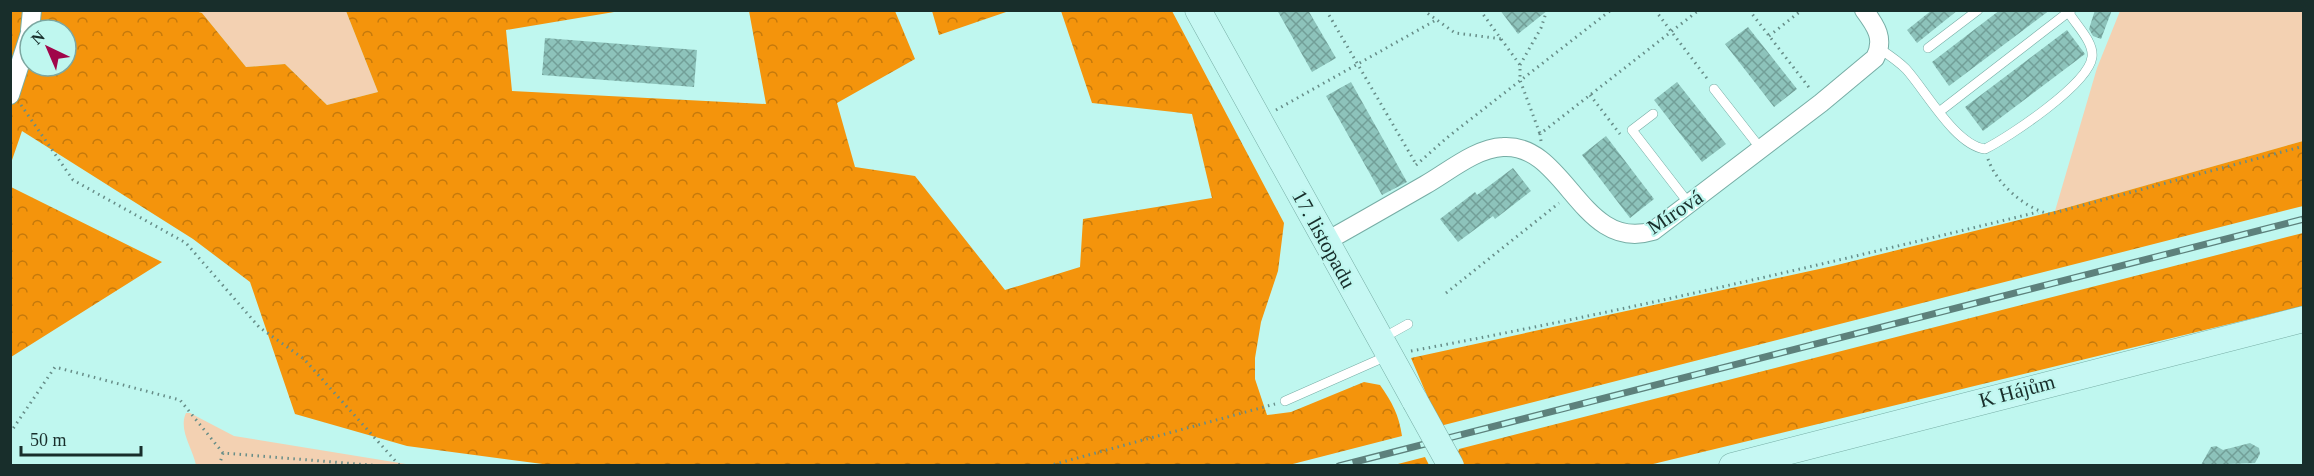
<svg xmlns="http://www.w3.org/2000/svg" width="2314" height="476" viewBox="0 0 2314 476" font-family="Georgia,serif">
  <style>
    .green { fill: #f3d1b2 }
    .forest { fill: url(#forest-crowns); fill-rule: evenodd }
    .building { fill: url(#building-cross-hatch) }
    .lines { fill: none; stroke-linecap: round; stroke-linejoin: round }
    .lane-casing { stroke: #77ada5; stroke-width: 10 }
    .street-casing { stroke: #77ada5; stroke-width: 20 }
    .secondary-casing { stroke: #77ada5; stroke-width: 27 }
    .path { stroke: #678d88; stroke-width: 3; stroke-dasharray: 1.5 4.5; stroke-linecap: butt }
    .lane { stroke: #fff; stroke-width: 9 }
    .street { stroke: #fff; stroke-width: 18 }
    .secondary { stroke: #c6f8f3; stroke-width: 26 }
    .rail-casing { stroke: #5d817c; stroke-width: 7 }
    .rail { stroke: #bff7ef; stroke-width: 4.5; stroke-dasharray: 14; stroke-linecap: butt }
    .secondary-bridge-casing { stroke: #77ada5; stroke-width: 27; stroke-linecap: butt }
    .secondary-bridge { stroke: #c6f8f3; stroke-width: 26 }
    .labels { text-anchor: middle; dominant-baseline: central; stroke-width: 4.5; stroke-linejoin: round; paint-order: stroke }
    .street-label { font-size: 21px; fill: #182e2b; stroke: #bff7ef }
  </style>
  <defs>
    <pattern id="forest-crowns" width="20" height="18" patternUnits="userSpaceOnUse" patternTransform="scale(1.5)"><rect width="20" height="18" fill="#f4940c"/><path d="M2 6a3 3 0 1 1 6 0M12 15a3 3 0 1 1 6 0" fill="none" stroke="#c5790c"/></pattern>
    <pattern id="building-cross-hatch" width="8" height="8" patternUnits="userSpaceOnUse" patternTransform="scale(1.5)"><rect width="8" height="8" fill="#8dc3bb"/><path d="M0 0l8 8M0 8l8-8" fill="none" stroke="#729f98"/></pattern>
  </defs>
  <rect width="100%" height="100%" fill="#bff7ef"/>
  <path class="green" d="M 192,11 L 346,11 L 378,92 L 327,105 L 285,64 L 246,67 L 202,13 Z
    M 2120,11 L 2303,11 L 2303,141 L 2055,211 L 2097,68 Z
    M 186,413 L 190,413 L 234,436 L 412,465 L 196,465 C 193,449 178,430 186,413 Z"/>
  <path class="forest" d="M 192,10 L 202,13 L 246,67 L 285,64 L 327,105 L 378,92 L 346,11 L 620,11 L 506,30 L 512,91 L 766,104 L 749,11 L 895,11 L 915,59 L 837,103 L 855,167 L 915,176 L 1005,290 L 1080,267 L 1083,219 L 1212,198 L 1192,114 L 1092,103 L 1061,11 L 1172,11 L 1284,223 L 1278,271 L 1261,322 L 1255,358 L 1255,379 L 1267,415 L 1291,412 L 1364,382 L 1380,385 C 1392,402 1399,415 1402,436 L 1285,466 L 558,466 L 407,446 L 295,414 L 250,282 L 193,239 L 22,131 L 11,163 L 12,11 ZM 30,30 L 66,30 L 66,66 L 30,66 Z
    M 932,11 L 932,10 L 1009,11 L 939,35 Z
    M 2303,141 L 2303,206 L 1440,426 L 1411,358 L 1833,266 L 2055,211 Z
    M 11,187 L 162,262 L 11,357 Z
    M 2303,233 L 2303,306 L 1649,465 L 1463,465 L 1457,455 L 1459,449 Z
    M 1425,457 L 1429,465 L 1394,465 Z"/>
  <path class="building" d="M 1277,10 L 1308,10 L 1336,58 L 1312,72 Z
    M 1500,10 L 1548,10 L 1518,34 Z
    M 1932,10 L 1958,10 L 1917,43 L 1907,30 Z
    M 2000,10 L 2050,10 L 1949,86 L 1932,62 Z
    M 2095,10 L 2112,10 L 2101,39 L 2093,36 L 2089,29 Z
    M 1748,27 L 1797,89 L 1774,107 L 1725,44 Z
    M 2067,30 L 2085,54 L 1983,131 L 1965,107 Z
    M 545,38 L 697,50 L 694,87 L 542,75 Z
    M 1351,82 L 1407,182 L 1382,195 L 1326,96 Z
    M 1677,82 L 1726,144 L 1702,162 L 1654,100 Z
    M 1606,136 L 1654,199 L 1630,218 L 1582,155 Z
    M 1513,168 L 1531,191 L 1495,219 L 1493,216 L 1458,242 L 1440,219 L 1475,192 L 1477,195 Z
    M 2250,443 L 2259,448 L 2260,454 L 2255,463 L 2201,465 L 2211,447 L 2216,446 L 2223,450 Z"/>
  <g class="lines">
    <defs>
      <path id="lane" d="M 1928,48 L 1978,10
        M 1880,49 C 1889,55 1898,61 1906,69 C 1926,91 1955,145 1985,149 C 2009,137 2089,84 2092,57 C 2094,42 2076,25 2069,13
        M 1714,89 L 1761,149
        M 1939,112 L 2071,10
        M 1653,114 L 1632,130 L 1690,205
        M 1381,339 L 1408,324
        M 1285,401 L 1387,356"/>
      <path id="street" d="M 30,30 L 32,10
        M 10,95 L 30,33
        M 1325,242 C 1359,223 1392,204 1425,185 C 1448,172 1476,148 1503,147 C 1566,143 1581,253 1653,231 L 1821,103 L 1875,58 C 1885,39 1876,26 1864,10"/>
      <path id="secondary" d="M 1198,10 L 1415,401
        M 1732,466 L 2304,319"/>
    </defs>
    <use href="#lane" class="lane-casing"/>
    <use href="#street" class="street-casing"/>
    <use href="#secondary" class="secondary-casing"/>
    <path class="path" d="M 1326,10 L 1416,164
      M 1423,10 L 1455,33 L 1502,39
      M 1480,10 L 1520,65 L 1520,80 L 1540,134
      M 1655,10 L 1709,81
      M 1749,10 L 1811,90
      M 1769,36 L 1802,10
      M 1520,65 L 1541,28 L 1547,10
      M 1590,95 L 1620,134
      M 21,105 L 73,180 L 186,243 L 259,327 L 304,359 L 400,466
      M 1276,110 L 1436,20
      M 1541,141 L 1540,134 L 1699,10
      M 1988,159 C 1996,183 2025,209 2050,214 L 2304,146
      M 1416,165 L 1449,136 L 1611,10
      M 1446,293 L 1559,203
      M 1411,351 C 1622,312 1830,263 2038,212
      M 10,433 L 55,367 L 180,400 L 223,453 L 382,466
      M 219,466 L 223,453
      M 1048,466 L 1275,404"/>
    <use href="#lane" class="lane"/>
    <use href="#street" class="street"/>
    <use href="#secondary" class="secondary"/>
    <defs>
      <path id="rail" d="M 1339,466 L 2304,219"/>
    </defs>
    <use href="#rail" class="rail-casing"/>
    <use href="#rail" class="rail"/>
    <defs>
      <path id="secondary-bridge" d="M 1415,401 L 1451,466"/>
    </defs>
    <use href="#secondary-bridge" class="secondary-bridge-casing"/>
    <use href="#secondary-bridge" class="secondary-bridge"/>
  </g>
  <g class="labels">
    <g class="street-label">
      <text transform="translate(1675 212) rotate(-34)">Mírová</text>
      <text transform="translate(1324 239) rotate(61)">17. listopadu</text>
      <text transform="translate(2017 391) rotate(-15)">K Hájům</text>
    </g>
  </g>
  <rect width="2314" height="476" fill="none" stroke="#182e2b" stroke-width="24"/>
  <g transform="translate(48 48) rotate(316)"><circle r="28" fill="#bff7ef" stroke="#7ca7a1" stroke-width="1.5"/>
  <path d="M0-4.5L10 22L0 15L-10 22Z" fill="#a0064a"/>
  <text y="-9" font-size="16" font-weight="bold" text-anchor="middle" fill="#182e2b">N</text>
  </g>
  <path d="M21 446v9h120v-9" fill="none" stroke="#182e2b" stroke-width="3"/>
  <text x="30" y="446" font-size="18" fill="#182e2b" stroke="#bff7ef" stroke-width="4.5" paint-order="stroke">50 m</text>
</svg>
